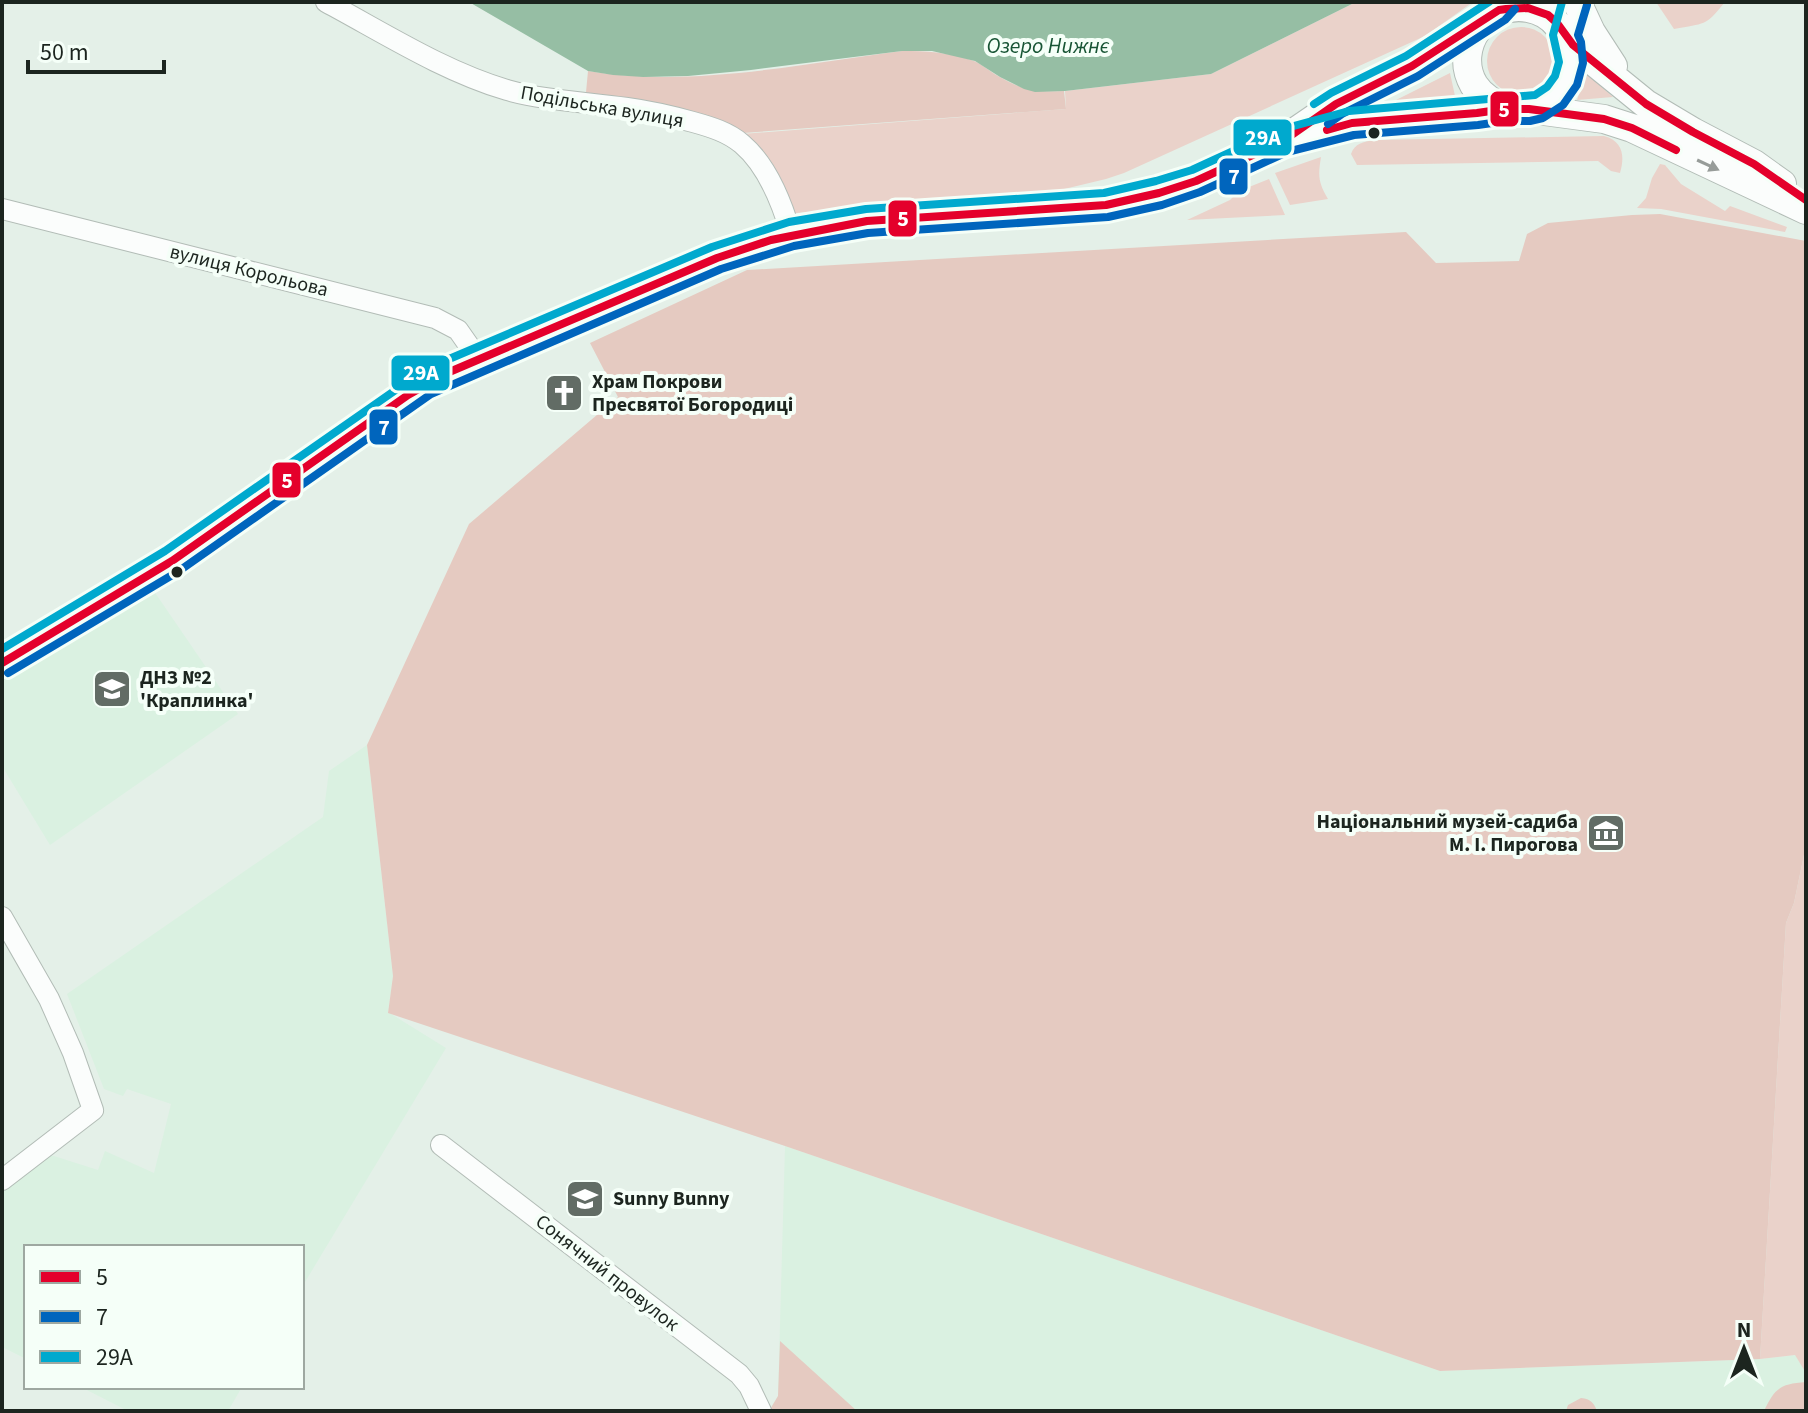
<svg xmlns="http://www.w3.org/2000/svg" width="1808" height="1413" viewBox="0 0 1808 1413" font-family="'Source Sans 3',sans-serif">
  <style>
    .built { fill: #daf1e1 }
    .green { fill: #ead2ca }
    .forest { fill: #e5cac1 }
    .water { fill: #96bea4 }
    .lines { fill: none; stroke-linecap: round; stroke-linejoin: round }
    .street-casing { stroke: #b2bcb6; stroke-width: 22 }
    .secondary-casing { stroke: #b2bcb6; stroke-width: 30 }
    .street { stroke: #fbfdfc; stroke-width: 20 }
    .secondary { stroke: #fbfdfc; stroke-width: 28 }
    .bus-1-casing { stroke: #f5fff8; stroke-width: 14 }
    .bus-2-casing { stroke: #f5fff8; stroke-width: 14 }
    .bus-3-casing { stroke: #f5fff8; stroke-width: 14 }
    .bus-1 { stroke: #e4002b; stroke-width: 8 }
    .bus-2 { stroke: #0065bd; stroke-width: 8 }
    .bus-3 { stroke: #00a9ce; stroke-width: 8 }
    .oneway { fill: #979c99 }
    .bus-dot { fill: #1c251f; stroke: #f5fff8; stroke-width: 3 }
    .labels { text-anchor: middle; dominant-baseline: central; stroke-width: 8; stroke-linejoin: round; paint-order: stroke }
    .street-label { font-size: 20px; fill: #1c251f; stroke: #f5fff8 }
    .poi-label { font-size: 20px; font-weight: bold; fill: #1c251f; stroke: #f5fff8; text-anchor: start }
    .water-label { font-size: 22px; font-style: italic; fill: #185535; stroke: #f5fff8 }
    .line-badge { stroke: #f5fff8; stroke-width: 3 }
    .badge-label { font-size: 22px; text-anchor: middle; font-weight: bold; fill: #fff }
  </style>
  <rect width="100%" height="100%" fill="#e4f0e8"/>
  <path class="built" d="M 145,578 L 238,714 L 50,845 L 2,766 L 2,663 Z
    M 367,745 L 393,976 L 388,1012 L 446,1048 L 302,1287 L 302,1247 L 26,1247 L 26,1359 L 2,1347 L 2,1188 L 46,1156 L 54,1156 L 98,1170 L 105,1151 L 154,1173 L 171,1104 L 127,1089 L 123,1096 L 104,1089 L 67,994 L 323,817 L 329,771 Z
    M 785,1146 L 1440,1371 L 1760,1359 L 1796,1355 L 1806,1373 L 1806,1411 L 769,1411 L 778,1396 Z
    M 81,1387 L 242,1387 L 228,1411 L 128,1411 Z"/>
  <path class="green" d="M 1356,2 L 1473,2 L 1425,36 L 1124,173 L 1106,179 L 1060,190 L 785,214 L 729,135 L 1066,109 L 1065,91 L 1211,74 Z
    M 1656,2 L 1725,2 C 1705,27 1705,23 1674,29 Z
    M1487 61a34 34 0 1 1 68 0a34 34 0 1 1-68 0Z
    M 1450,73 L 1455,96 L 1462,103 L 1386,105 Z
    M 1586,73 L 1613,97 L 1577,100 Z
    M 1604,136 C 1623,141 1625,156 1620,173 L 1611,171 L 1598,161 L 1357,165 L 1351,154 C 1355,143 1363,142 1374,140 Z
    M 1321,157 C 1318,176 1318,182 1328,199 L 1290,205 L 1275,173 Z
    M 1660,164 L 1665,165 L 1681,184 L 1725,211 L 1730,206 L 1787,227 L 1785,232 L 1661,209 L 1637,208 L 1646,198 L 1652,178 Z
    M 1269,179 L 1285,215 L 1187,220 L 1230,200 L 1239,191 Z
    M 1806,845 L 1806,1373 L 1795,1355 L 1760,1359 L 1786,923 L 1794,903 Z"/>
  <path class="forest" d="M 902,51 C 926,51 948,52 971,60 C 981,63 989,71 998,76 C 1024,91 1036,92 1064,91 L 1066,109 L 729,134 L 585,103 L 588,71 C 689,88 801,64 902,51 Z
    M 1660,214 L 1806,241 L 1806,845 L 1794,903 L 1786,923 L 1760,1359 L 1440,1371 L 785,1146 L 388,1013 L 393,976 L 367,745 L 469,524 L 618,397 L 590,343 L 747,270 L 1406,232 L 1436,263 L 1519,261 L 1527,234 L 1548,223 L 1632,215 Z
    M 780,1341 L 857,1411 L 769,1411 L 778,1396 Z
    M 1806,1382 L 1806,1411 L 1764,1411 C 1775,1388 1780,1384 1806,1382 Z
    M 1581,1398 C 1591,1399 1594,1403 1597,1411 L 1566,1411 L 1568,1405 Z"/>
  <path class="water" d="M 469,2 L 1356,2 L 1211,74 L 1065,91 L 1035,92 L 1024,89 L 1000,77 L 975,61 L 932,51 L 902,51 L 751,70 L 688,76 L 643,77 L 613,75 L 588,71 Z"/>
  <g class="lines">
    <defs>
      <path id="street" d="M 326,2 C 384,33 443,71 507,90 C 546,101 587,102 627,108 C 649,111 671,116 693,122 C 711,127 728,132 742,144 C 768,166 782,203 791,234
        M 2,209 L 435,318 L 458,330 L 479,360
        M 2,917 L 49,999 L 73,1053 L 93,1110 L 2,1180
        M 441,1145 L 739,1374 L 749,1386 L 761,1411"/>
      <path id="secondary" d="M 1577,2 L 1591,32 L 1613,66
        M 1566,39 L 1646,104 L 1693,132 L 1754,164 L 1782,184
        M 1529,109 L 1604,119 L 1632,128 L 1806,210
        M 1298,130 L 1336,104 L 1412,66 L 1482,21
        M 2,663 C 58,630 116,598 170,562 C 228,523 283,483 340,443 C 366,424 392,404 421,387 C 441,375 462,368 483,358 C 516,344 549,330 582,316 C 645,289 708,257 774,239 C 859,215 950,217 1038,211 C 1067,209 1097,207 1126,202 C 1151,197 1177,189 1201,178 C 1228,167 1254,152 1281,142 C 1329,125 1376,121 1426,117 C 1452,115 1478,111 1505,109 C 1514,109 1524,110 1534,108 C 1584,93 1580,17 1528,8 C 1486,0 1452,48 1474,85 C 1482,97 1493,103 1505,109"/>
    </defs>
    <use href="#street" class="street-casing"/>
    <use href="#secondary" class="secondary-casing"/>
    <use href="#street" class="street"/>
    <use href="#secondary" class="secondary"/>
    <defs>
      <path id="bus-1" d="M 1327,130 L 1352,123 L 1477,113 L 1505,109 L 1529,109 L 1604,119 L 1632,128 L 1676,150
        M 2,663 L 172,561 L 408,395 L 447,373 L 717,258 L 771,240 L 867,221 L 1106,205 L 1159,193 L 1196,181 L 1283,141 L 1336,104 L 1412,66 L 1499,10 L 1506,9 L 1528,8 L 1548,15 L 1557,23 L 1573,45 L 1646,104 L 1693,132 L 1754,164 L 1806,200"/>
      <path id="bus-2" d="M 1328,124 L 1342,114 L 1418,76 L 1505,20 L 1515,9
        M 8,673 L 179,571 L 431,394 L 721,269 L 794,246 L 868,233 L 1108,217 L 1162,205 L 1200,192 L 1287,152 L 1354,135 L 1478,125 L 1506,121 L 1530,121 L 1543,118 L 1563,105 L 1577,85 L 1583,63 L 1581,42 L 1578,35 L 1587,5"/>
      <path id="bus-3" d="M 1314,104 L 1331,93 L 1406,56 L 1489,2
        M 2,649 L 165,551 L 420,373 L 442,362 L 712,247 L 789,222 L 866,209 L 1104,193 L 1156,181 L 1192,170 L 1279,130 L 1349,111 L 1535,95 L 1547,87 L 1555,76 L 1559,62 L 1553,35 L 1562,2"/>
    </defs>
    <use href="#bus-1" class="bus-1-casing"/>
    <use href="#bus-2" class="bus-2-casing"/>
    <use href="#bus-3" class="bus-3-casing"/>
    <use href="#bus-1" class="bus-1"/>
    <use href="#bus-2" class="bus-2"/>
    <use href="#bus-3" class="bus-3"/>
  </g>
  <defs><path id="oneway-solid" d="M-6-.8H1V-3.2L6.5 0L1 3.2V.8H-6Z" transform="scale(2)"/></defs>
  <use class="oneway" href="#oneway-solid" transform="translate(1708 165) rotate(25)"/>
  <defs>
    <symbol id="church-square" viewBox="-11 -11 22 22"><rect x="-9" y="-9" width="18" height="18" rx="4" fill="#626c65" stroke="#f5fff8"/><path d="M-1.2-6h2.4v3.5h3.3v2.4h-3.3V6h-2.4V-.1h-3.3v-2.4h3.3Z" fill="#fff"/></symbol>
    <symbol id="school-square" viewBox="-11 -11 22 22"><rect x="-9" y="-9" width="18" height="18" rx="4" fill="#626c65" stroke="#f5fff8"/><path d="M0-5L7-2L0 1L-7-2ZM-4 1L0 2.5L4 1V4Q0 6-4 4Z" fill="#fff"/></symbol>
    <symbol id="museum-square" viewBox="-11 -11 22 22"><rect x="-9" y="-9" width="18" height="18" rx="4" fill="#626c65" stroke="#f5fff8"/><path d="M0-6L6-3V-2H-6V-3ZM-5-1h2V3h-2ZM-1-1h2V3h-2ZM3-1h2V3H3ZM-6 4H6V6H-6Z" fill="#fff"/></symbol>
  </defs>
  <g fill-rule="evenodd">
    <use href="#church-square" x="542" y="371" width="44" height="44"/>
    <use href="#school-square" x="90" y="667" width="44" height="44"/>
    <use href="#museum-square" x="1584" y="811" width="44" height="44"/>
    <use href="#school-square" x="563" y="1177" width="44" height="44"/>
  </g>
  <g class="bus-dot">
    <circle cx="1374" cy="133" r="7"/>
    <circle cx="177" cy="572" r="7"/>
  </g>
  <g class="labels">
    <g class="street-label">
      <text transform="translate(602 107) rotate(10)">Подільська вулиця</text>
      <text transform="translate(249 271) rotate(14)">вулиця Корольова</text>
      <text transform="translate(607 1273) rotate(38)">Сонячний провулок</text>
    </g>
    <g class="poi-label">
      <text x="592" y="382">Храм Покрови<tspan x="592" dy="23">Пресвятої Богородиці</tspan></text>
      <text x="140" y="678">ДНЗ №2<tspan x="140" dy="23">'Краплинка'</tspan></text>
      <text x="1578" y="822" text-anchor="end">Національний музей-садиба<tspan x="1578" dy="23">М. І. Пирогова</tspan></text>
      <text x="613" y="1199">Sunny Bunny</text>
    </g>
    <g class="water-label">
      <text x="1048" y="46">Озеро Нижнє</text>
    </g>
  </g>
  <g class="line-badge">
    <rect x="1489" y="90" width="31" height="38" rx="8" fill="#e4002b"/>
    <rect x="1232" y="118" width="61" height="39" rx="8" fill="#00a9ce"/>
    <rect x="1218" y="157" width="31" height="39" rx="8" fill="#0065bd"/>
    <rect x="887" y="199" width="31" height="39" rx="8" fill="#e4002b"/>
    <rect x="390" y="354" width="61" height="38" rx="8" fill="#00a9ce"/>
    <rect x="368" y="408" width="31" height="38" rx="8" fill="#0065bd"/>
    <rect x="271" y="461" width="31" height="38" rx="8" fill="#e4002b"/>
  </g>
  <g class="badge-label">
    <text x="1504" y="117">5</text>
    <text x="1263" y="145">29А</text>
    <text x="1234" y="184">7</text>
    <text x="903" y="226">5</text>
    <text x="421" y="380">29А</text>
    <text x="384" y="435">7</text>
    <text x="287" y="488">5</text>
  </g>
  <rect width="1808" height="1413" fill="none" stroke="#1c251f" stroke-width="8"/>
  <rect x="24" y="1245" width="280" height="144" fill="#f5fff8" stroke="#9ea8a1" stroke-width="2"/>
  <rect x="40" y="1271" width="40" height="12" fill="#e4002b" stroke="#9ea8a1" stroke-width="2"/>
  <text x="96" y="1285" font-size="24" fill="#1c251f">5</text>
  <rect x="40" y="1311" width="40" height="12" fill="#0065bd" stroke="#9ea8a1" stroke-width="2"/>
  <text x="96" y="1325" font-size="24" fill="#1c251f">7</text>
  <rect x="40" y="1351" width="40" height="12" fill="#00a9ce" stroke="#9ea8a1" stroke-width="2"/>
  <text x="96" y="1365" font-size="24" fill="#1c251f">29А</text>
  <g transform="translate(1744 1349)" stroke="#f5fff8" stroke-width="6" paint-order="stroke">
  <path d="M0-6L14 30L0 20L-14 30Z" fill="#1c251f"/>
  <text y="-12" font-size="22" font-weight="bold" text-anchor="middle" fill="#1c251f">N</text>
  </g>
  <path d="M28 60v12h136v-12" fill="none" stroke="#1c251f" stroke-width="4"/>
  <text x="40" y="60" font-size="24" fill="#1c251f" stroke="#f5fff8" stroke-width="6" paint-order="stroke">50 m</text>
</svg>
